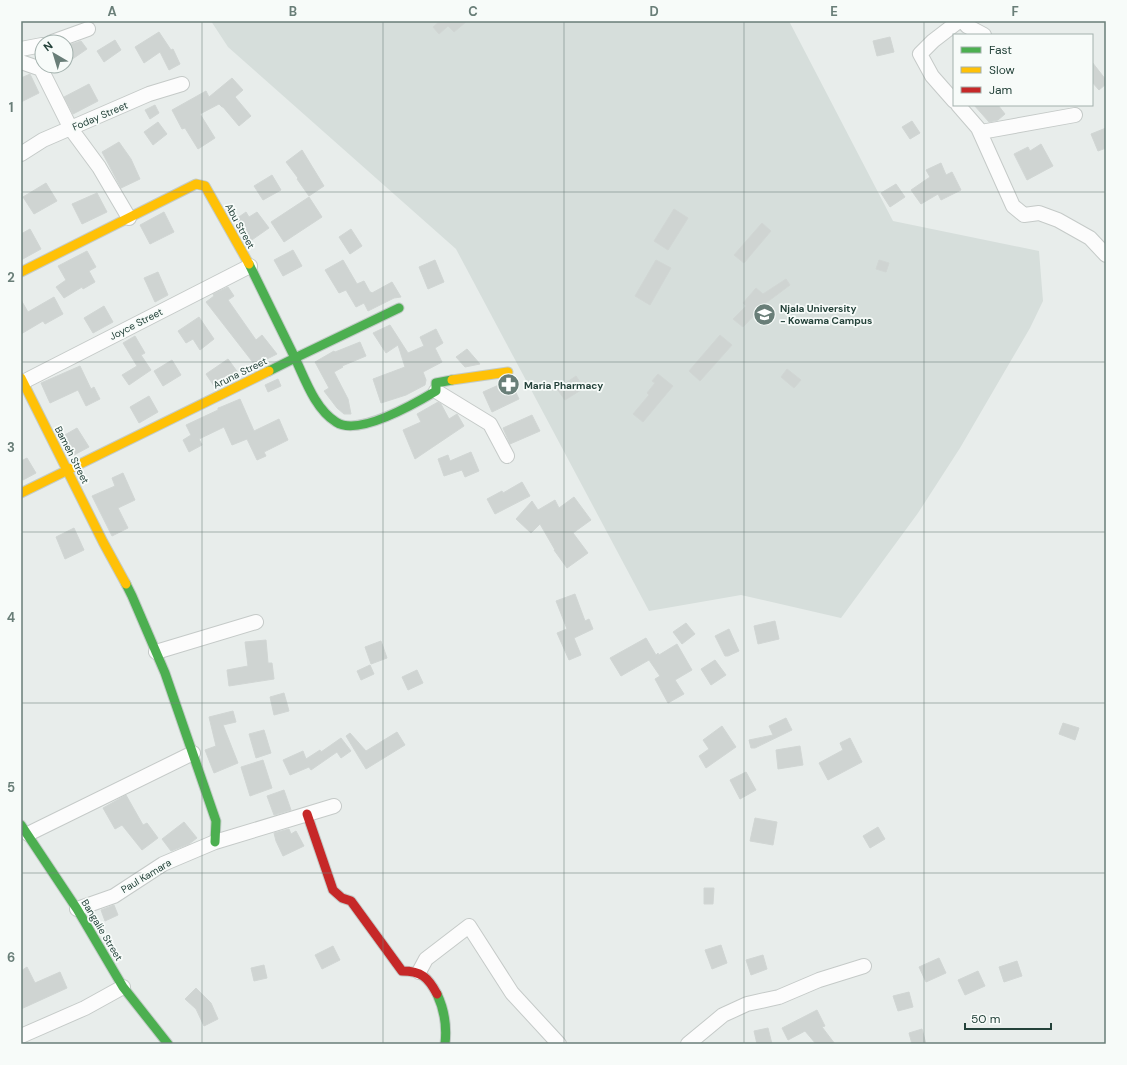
<svg xmlns="http://www.w3.org/2000/svg" width="1127" height="1065" viewBox="0 0 1127 1065" font-family="'DM Sans',sans-serif">
  <style>
    .built { fill: #d6dedb }
    .building { fill: #cfd4d2; stroke: #d1d6d4 }
    .lines { fill: none; stroke-linecap: round; stroke-linejoin: round }
    .street-casing { stroke: #c5cac8; stroke-width: 16 }
    .fast-casing { stroke: #c3cbc8; stroke-width: 11 }
    .slow-casing { stroke: #c3cbc8; stroke-width: 11 }
    .jam-casing { stroke: #c3cbc8; stroke-width: 11 }
    .street { stroke: #fcfcfc; stroke-width: 14 }
    .fast { stroke: #4caf50; stroke-width: 9 }
    .slow { stroke: #ffc107; stroke-width: 9 }
    .jam { stroke: #c62828; stroke-width: 9 }
    .grid { fill: none; stroke: #697e78; stroke-width: 1; stroke-opacity: 0.55 }
    .labels { text-anchor: middle; dominant-baseline: central; stroke-width: 3.5; stroke-linejoin: round; paint-order: stroke }
    .street-label { font-size: 10px; fill: #24423a; stroke: #f7fbf9 }
    .poi-label { font-size: 10px; font-weight: bold; fill: #24423a; stroke: #f7fbf9; text-anchor: start }
    .neatline { fill: none; stroke: #697e78; stroke-width: 1.5 }
    .grid-label { font-size: 13px; text-anchor: middle; font-weight: bold; fill: #697e78 }
  </style>
  <rect width="100%" height="100%" fill="#e8edeb"/>
  <path class="built" d="M 211,21 L 789,21 L 893,221 L 1039,251 L 1043,301 L 1030,328 L 960,448 L 918,513 L 841,618 L 741,595 L 649,611 L 456,249 L 228,47 Z"/>
  <path class="building" d="M 440,21 L 467,21 L 454,32 L 448,26 L 439,34 L 433,27 Z
    M 159,32 L 171,50 L 173,49 L 180,64 L 169,70 L 160,52 L 144,63 L 135,47 Z
    M 890,37 L 894,52 L 877,56 L 873,41 Z
    M 115,40 L 121,50 L 104,62 L 97,51 Z
    M 81,41 L 87,49 L 71,60 L 66,52 L 66,46 Z
    M 1092,62 L 1106,80 L 1106,84 L 1099,90 L 1092,82 Z
    M 30,74 L 39,93 L 21,102 L 21,78 Z
    M 232,78 L 243,90 L 235,97 L 251,116 L 239,126 L 223,107 L 222,107 L 219,104 L 200,114 L 215,138 L 198,149 L 185,128 L 182,129 L 172,110 L 206,91 L 209,97 Z
    M 89,84 L 98,101 L 73,114 L 64,97 Z
    M 155,105 L 159,113 L 150,119 L 145,110 Z
    M 974,105 L 998,105 L 1005,114 L 998,120 L 989,122 Z
    M 912,121 L 920,133 L 910,139 L 902,127 Z
    M 158,122 L 167,134 L 153,145 L 144,132 Z
    M 1106,128 L 1106,148 L 1098,151 L 1091,134 Z
    M 119,142 L 131,159 L 140,179 L 121,188 L 102,152 Z
    M 1041,144 L 1053,166 L 1027,180 L 1014,154 L 1028,147 L 1030,151 Z
    M 302,150 L 324,186 L 309,196 L 297,179 L 298,178 L 286,162 Z
    M 941,163 L 946,175 L 952,172 L 961,190 L 941,200 L 938,194 L 921,204 L 911,190 L 930,177 L 926,170 Z
    M 272,175 L 281,190 L 263,200 L 254,186 Z
    M 46,183 L 57,201 L 34,214 L 23,197 Z
    M 896,184 L 905,197 L 890,207 L 881,193 Z
    M 97,193 L 107,212 L 82,224 L 72,204 Z
    M 309,197 L 322,217 L 284,242 L 271,222 Z
    M 674,209 L 688,218 L 668,250 L 654,241 Z
    M 164,212 L 174,232 L 150,244 L 140,225 Z
    M 246,212 L 249,217 L 257,212 L 269,228 L 249,242 L 236,219 Z
    M 762,223 L 771,231 L 744,263 L 734,255 Z
    M 30,229 L 41,249 L 21,260 L 21,234 Z
    M 351,229 L 362,246 L 350,254 L 339,237 Z
    M 293,250 L 302,266 L 283,276 L 274,260 Z
    M 87,251 L 96,267 L 89,271 L 95,282 L 83,289 L 82,287 L 64,298 L 56,287 L 66,280 L 58,266 Z
    M 343,260 L 357,284 L 364,281 L 370,292 L 371,292 L 372,293 L 392,282 L 401,297 L 394,298 L 368,311 L 364,303 L 356,307 L 346,290 L 339,293 L 325,270 Z
    M 435,260 L 444,282 L 428,289 L 419,267 Z
    M 656,260 L 671,268 L 650,305 L 635,296 Z
    M 879,260 L 889,263 L 886,272 L 876,269 Z
    M 158,272 L 168,295 L 155,302 L 144,278 Z
    M 786,279 L 790,285 L 766,303 L 743,327 L 733,319 L 746,306 L 743,303 L 756,288 L 763,294 Z
    M 228,287 L 234,296 L 228,300 L 256,340 L 262,335 L 277,354 L 255,365 L 206,302 L 214,296 L 213,294 Z
    M 54,297 L 63,314 L 45,324 L 43,321 L 21,334 L 21,300 L 28,312 Z
    M 104,306 L 113,322 L 93,333 L 84,318 Z
    M 199,317 L 214,339 L 200,350 L 193,339 L 186,343 L 178,331 Z
    M 390,325 L 408,353 L 424,346 L 420,337 L 436,329 L 443,343 L 435,348 L 442,362 L 423,372 L 426,380 L 425,385 L 406,395 L 381,403 L 373,379 L 405,367 L 398,345 L 386,353 L 373,333 Z
    M 720,335 L 732,345 L 700,381 L 689,371 Z
    M 135,336 L 145,353 L 141,355 L 151,370 L 129,385 L 122,375 L 137,366 L 123,343 Z
    M 360,342 L 366,356 L 342,366 L 343,367 L 334,372 L 348,399 L 351,414 L 344,414 L 337,408 L 324,391 L 329,388 L 315,362 L 334,351 L 335,352 Z
    M 467,349 L 480,364 L 465,367 L 456,357 Z
    M 228,359 L 239,374 L 214,386 L 206,374 Z
    M 172,360 L 181,375 L 163,386 L 154,371 Z
    M 80,366 L 91,389 L 94,387 L 100,399 L 86,406 L 78,390 L 50,403 L 41,383 Z
    M 787,369 L 801,380 L 794,388 L 781,377 Z
    M 658,374 L 673,386 L 643,422 L 633,414 L 649,395 L 647,393 L 655,383 L 652,381 Z
    M 576,376 L 584,388 L 565,400 L 557,389 Z
    M 278,379 L 281,386 L 268,392 L 265,385 Z
    M 511,382 L 519,399 L 492,412 L 483,392 L 501,384 Z
    M 149,396 L 158,412 L 139,423 L 130,407 Z
    M 240,399 L 254,431 L 279,419 L 288,440 L 264,452 L 266,456 L 257,460 L 247,439 L 232,445 L 224,427 L 199,439 L 202,445 L 189,452 L 183,440 L 191,435 L 186,425 L 218,410 L 218,408 L 221,407 Z
    M 438,402 L 441,404 L 449,419 L 457,414 L 464,426 L 415,459 L 403,430 L 421,422 L 417,414 Z
    M 532,415 L 540,431 L 510,444 L 503,428 Z
    M 77,428 L 89,447 L 74,455 L 63,436 Z
    M 471,452 L 479,471 L 465,477 L 462,470 L 444,476 L 438,459 L 448,455 L 450,461 Z
    M 27,458 L 36,473 L 23,480 L 21,476 L 21,461 Z
    M 123,473 L 135,500 L 118,508 L 128,528 L 112,536 L 92,496 L 115,486 L 112,478 Z
    M 522,482 L 530,496 L 495,514 L 487,499 L 502,491 L 503,493 Z
    M 574,497 L 591,520 L 573,533 L 588,553 L 567,568 L 554,550 L 555,550 L 540,524 L 531,533 L 516,519 L 532,501 L 538,510 L 555,500 L 559,508 Z
    M 74,528 L 84,550 L 65,559 L 56,537 Z
    M 575,594 L 585,621 L 589,619 L 593,629 L 574,638 L 581,655 L 569,660 L 557,633 L 567,629 L 556,601 Z
    M 775,621 L 779,639 L 758,644 L 754,626 Z
    M 686,623 L 695,634 L 682,644 L 673,632 Z
    M 729,629 L 739,651 L 728,656 L 725,656 L 715,636 Z
    M 646,638 L 656,655 L 658,653 L 659,655 L 677,644 L 692,670 L 675,680 L 684,694 L 668,703 L 655,679 L 660,676 L 649,660 L 621,676 L 610,658 Z
    M 266,640 L 268,663 L 272,663 L 274,679 L 229,686 L 227,670 L 248,666 L 245,642 Z
    M 381,641 L 387,658 L 371,664 L 365,647 Z
    M 715,660 L 726,675 L 711,685 L 701,669 Z
    M 370,665 L 374,674 L 361,680 L 357,671 Z
    M 417,670 L 423,683 L 408,690 L 402,677 Z
    M 284,693 L 289,711 L 274,715 L 270,697 Z
    M 233,711 L 236,722 L 223,725 L 238,763 L 214,773 L 205,750 L 216,746 L 209,717 Z
    M 786,718 L 792,730 L 755,748 L 751,748 L 749,740 L 773,735 L 769,726 Z
    M 1063,723 L 1079,728 L 1075,740 L 1059,734 Z
    M 722,726 L 736,747 L 706,768 L 699,756 L 709,749 L 703,740 Z
    M 264,730 L 271,753 L 256,758 L 249,734 Z
    M 397,732 L 405,745 L 366,769 L 346,736 L 350,733 L 366,751 Z
    M 341,738 L 351,751 L 341,758 L 337,752 L 311,770 L 309,767 L 290,775 L 283,760 L 303,751 L 306,759 L 320,750 L 321,752 Z
    M 850,738 L 862,762 L 828,780 L 819,763 L 843,750 L 840,743 Z
    M 800,746 L 803,765 L 778,769 L 776,750 Z
    M 263,760 L 272,788 L 250,796 L 241,767 Z
    M 746,772 L 756,790 L 740,799 L 730,780 Z
    M 284,790 L 291,810 L 274,815 L 267,796 Z
    M 126,795 L 143,825 L 147,823 L 158,838 L 142,850 L 122,825 L 115,829 L 103,808 Z
    M 755,818 L 777,822 L 773,845 L 750,841 Z
    M 184,822 L 197,838 L 189,844 L 171,851 L 162,839 Z
    M 878,827 L 885,839 L 870,848 L 863,836 Z
    M 289,829 L 291,834 L 296,831 L 304,846 L 283,856 L 276,841 L 274,833 Z
    M 704,888 L 714,888 L 713,904 L 704,904 Z
    M 114,905 L 118,915 L 105,921 L 101,910 Z
    M 721,945 L 727,963 L 712,969 L 705,950 Z
    M 333,946 L 340,960 L 322,969 L 315,955 Z
    M 763,955 L 767,969 L 751,975 L 746,960 Z
    M 939,958 L 946,973 L 926,982 L 919,967 Z
    M 1017,961 L 1022,976 L 1004,982 L 999,967 Z
    M 264,965 L 267,978 L 254,981 L 251,968 Z
    M 27,967 L 35,983 L 60,972 L 67,988 L 21,1009 L 21,971 Z
    M 978,971 L 985,986 L 965,995 L 958,980 Z
    M 196,988 L 211,1003 L 218,1019 L 204,1026 L 196,1009 L 185,999 Z
    M 909,992 L 913,1007 L 898,1011 L 893,996 Z
    M 817,1010 L 825,1026 L 822,1027 L 835,1044 L 816,1044 L 805,1031 L 788,1040 L 782,1028 Z
    M 768,1028 L 772,1044 L 757,1044 L 754,1031 Z
    M 922,1029 L 926,1044 L 912,1044 L 909,1033 Z"/>
  <g class="lines">
    <defs>
      <path id="street" d="M 963,21 L 967,26 L 984,35
        M 52,42 L 88,29
        M 21,49 L 42,45
        M 21,62 L 41,69 L 71,129 L 99,167 L 129,218
        M 954,101 L 932,76 L 920,54 L 933,41 L 959,21
        M 958,105 L 978,128 L 1013,206 L 1024,215 L 1039,213 L 1058,220 L 1090,238 L 1106,255
        M 981,132 L 1075,115
        M 21,154 L 43,140 L 149,94 L 182,84
        M 23,382 L 250,266
        M 436,391 L 490,424 L 507,456
        M 156,652 L 256,622
        M 28,834 L 193,753
        M 77,909 L 114,896 L 163,864 L 215,842 L 334,806
        M 419,972 L 426,959 L 469,926 L 512,993 L 559,1044
        M 21,1036 L 85,1008 L 123,987
        M 688,1044 L 723,1015 L 747,1004 L 779,997 L 819,980 L 864,966"/>
      <path id="fast" d="M 249,264 L 295,358 L 399,308
        M 269,371 L 295,358 C 305,379 315,409 336,422 C 358,437 416,403 436,391 L 436,383 L 452,380
        M 126,584 L 132,596 L 165,673 L 216,821 L 215,842
        M 21,825 L 77,909 L 123,987 L 168,1044
        M 437,994 C 444,1009 447,1027 445,1044"/>
      <path id="slow" d="M 21,272 L 196,184 L 205,186 L 249,264
        M 21,378 L 103,542 L 126,584
        M 452,380 L 508,372
        M 21,493 L 269,371"/>
      <path id="jam" d="M 307,814 L 333,890 L 342,898 L 351,901 L 402,971 C 421,971 428,977 437,994"/>
    </defs>
    <use href="#street" class="street-casing"/>
    <use href="#fast" class="fast-casing"/>
    <use href="#slow" class="slow-casing"/>
    <use href="#jam" class="jam-casing"/>
    <use href="#street" class="street"/>
    <use href="#fast" class="fast"/>
    <use href="#slow" class="slow"/>
    <use href="#jam" class="jam"/>
  </g>
  <path class="grid" d="M 202,21 L 202,1044M 383,21 L 383,1044M 564,21 L 564,1044M 744,21 L 744,1044M 924,21 L 924,1044M 21,192 L 1106,192M 21,362 L 1106,362M 21,532 L 1106,532M 21,703 L 1106,703M 21,873 L 1106,873"/>
  <defs>
    <symbol id="university-disc" viewBox="-11 -11 22 22"><circle r="9.5" fill="#697e78" stroke="#f7fbf9"/><path d="M0-5L7-2L0 1L-7-2ZM-4 1L0 2.5L4 1V4Q0 6-4 4Z" fill="#fff"/></symbol>
    <symbol id="pharmacy-disc" viewBox="-11 -11 22 22"><circle r="9.5" fill="#697e78" stroke="#f7fbf9"/><path d="M-2-6h4v4h4v4h-4v4h-4v-4h-4v-4h4Z" fill="#fff"/></symbol>
  </defs>
  <g fill-rule="evenodd">
    <use href="#university-disc" x="752" y="302" width="25" height="25"/>
    <use href="#pharmacy-disc" x="496" y="372" width="25" height="25"/>
  </g>
  <g class="labels">
    <g class="street-label">
      <text transform="translate(100 116) rotate(-23)">Foday Street</text>
      <text transform="translate(240 226) rotate(61)">Abu Street</text>
      <text transform="translate(136 324) rotate(-27)">Joyce Street</text>
      <text transform="translate(240 373) rotate(-26)">Aruna Street</text>
      <text transform="translate(72 455) rotate(63)">Bameh Street</text>
      <text transform="translate(146 876) rotate(-31)">Paul Kamara</text>
      <text transform="translate(102 930) rotate(59)">Bangalie Street</text>
    </g>
    <g class="poi-label">
      <text x="780" y="308">Njala University<tspan x="780" dy="12">- Kowama Campus</tspan></text>
      <text x="524" y="385">Maria Pharmacy</text>
    </g>
  </g>
  <rect width="1127" height="1065" fill="none" stroke="#f7fbf9" stroke-width="44"/>
  <rect x="953" y="34" width="140" height="72" fill="#f7fbf9" stroke="#a3b1ad"/>
  <rect x="961" y="47" width="20" height="6" fill="#4caf50" stroke="#a3b1ad"/>
  <text x="989" y="54" font-size="12" fill="#24423a">Fast</text>
  <rect x="961" y="67" width="20" height="6" fill="#ffc107" stroke="#a3b1ad"/>
  <text x="989" y="74" font-size="12" fill="#24423a">Slow</text>
  <rect x="961" y="87" width="20" height="6" fill="#c62828" stroke="#a3b1ad"/>
  <text x="989" y="94" font-size="12" fill="#24423a">Jam</text>
  <g transform="translate(54 54) rotate(322)"><circle r="19" fill="#f7fbf9" stroke="#a3b1ad"/>
  <path d="M0-3L7 15L0 10L-7 15Z" fill="#697e78"/>
  <text y="-6" font-size="11" font-weight="bold" text-anchor="middle" fill="#24423a">N</text>
  </g>
  <path d="M965 1023v6h86v-6" fill="none" stroke="#24423a" stroke-width="2"/>
  <text x="971" y="1023" font-size="12" fill="#24423a" stroke="#f7fbf9" stroke-width="3" paint-order="stroke">50 m</text>
  <rect x="22" y="22" width="1083" height="1021" class="neatline"/>
  <g class="grid-label">
    <text x="112" y="16">A</text>
    <text x="293" y="16">B</text>
    <text x="473" y="16">C</text>
    <text x="654" y="16">D</text>
    <text x="834" y="16">E</text>
    <text x="1015" y="16">F</text>
    <text x="11" y="112">1</text>
    <text x="11" y="282">2</text>
    <text x="11" y="452">3</text>
    <text x="11" y="622">4</text>
    <text x="11" y="792">5</text>
    <text x="11" y="962">6</text>
  </g>
</svg>
